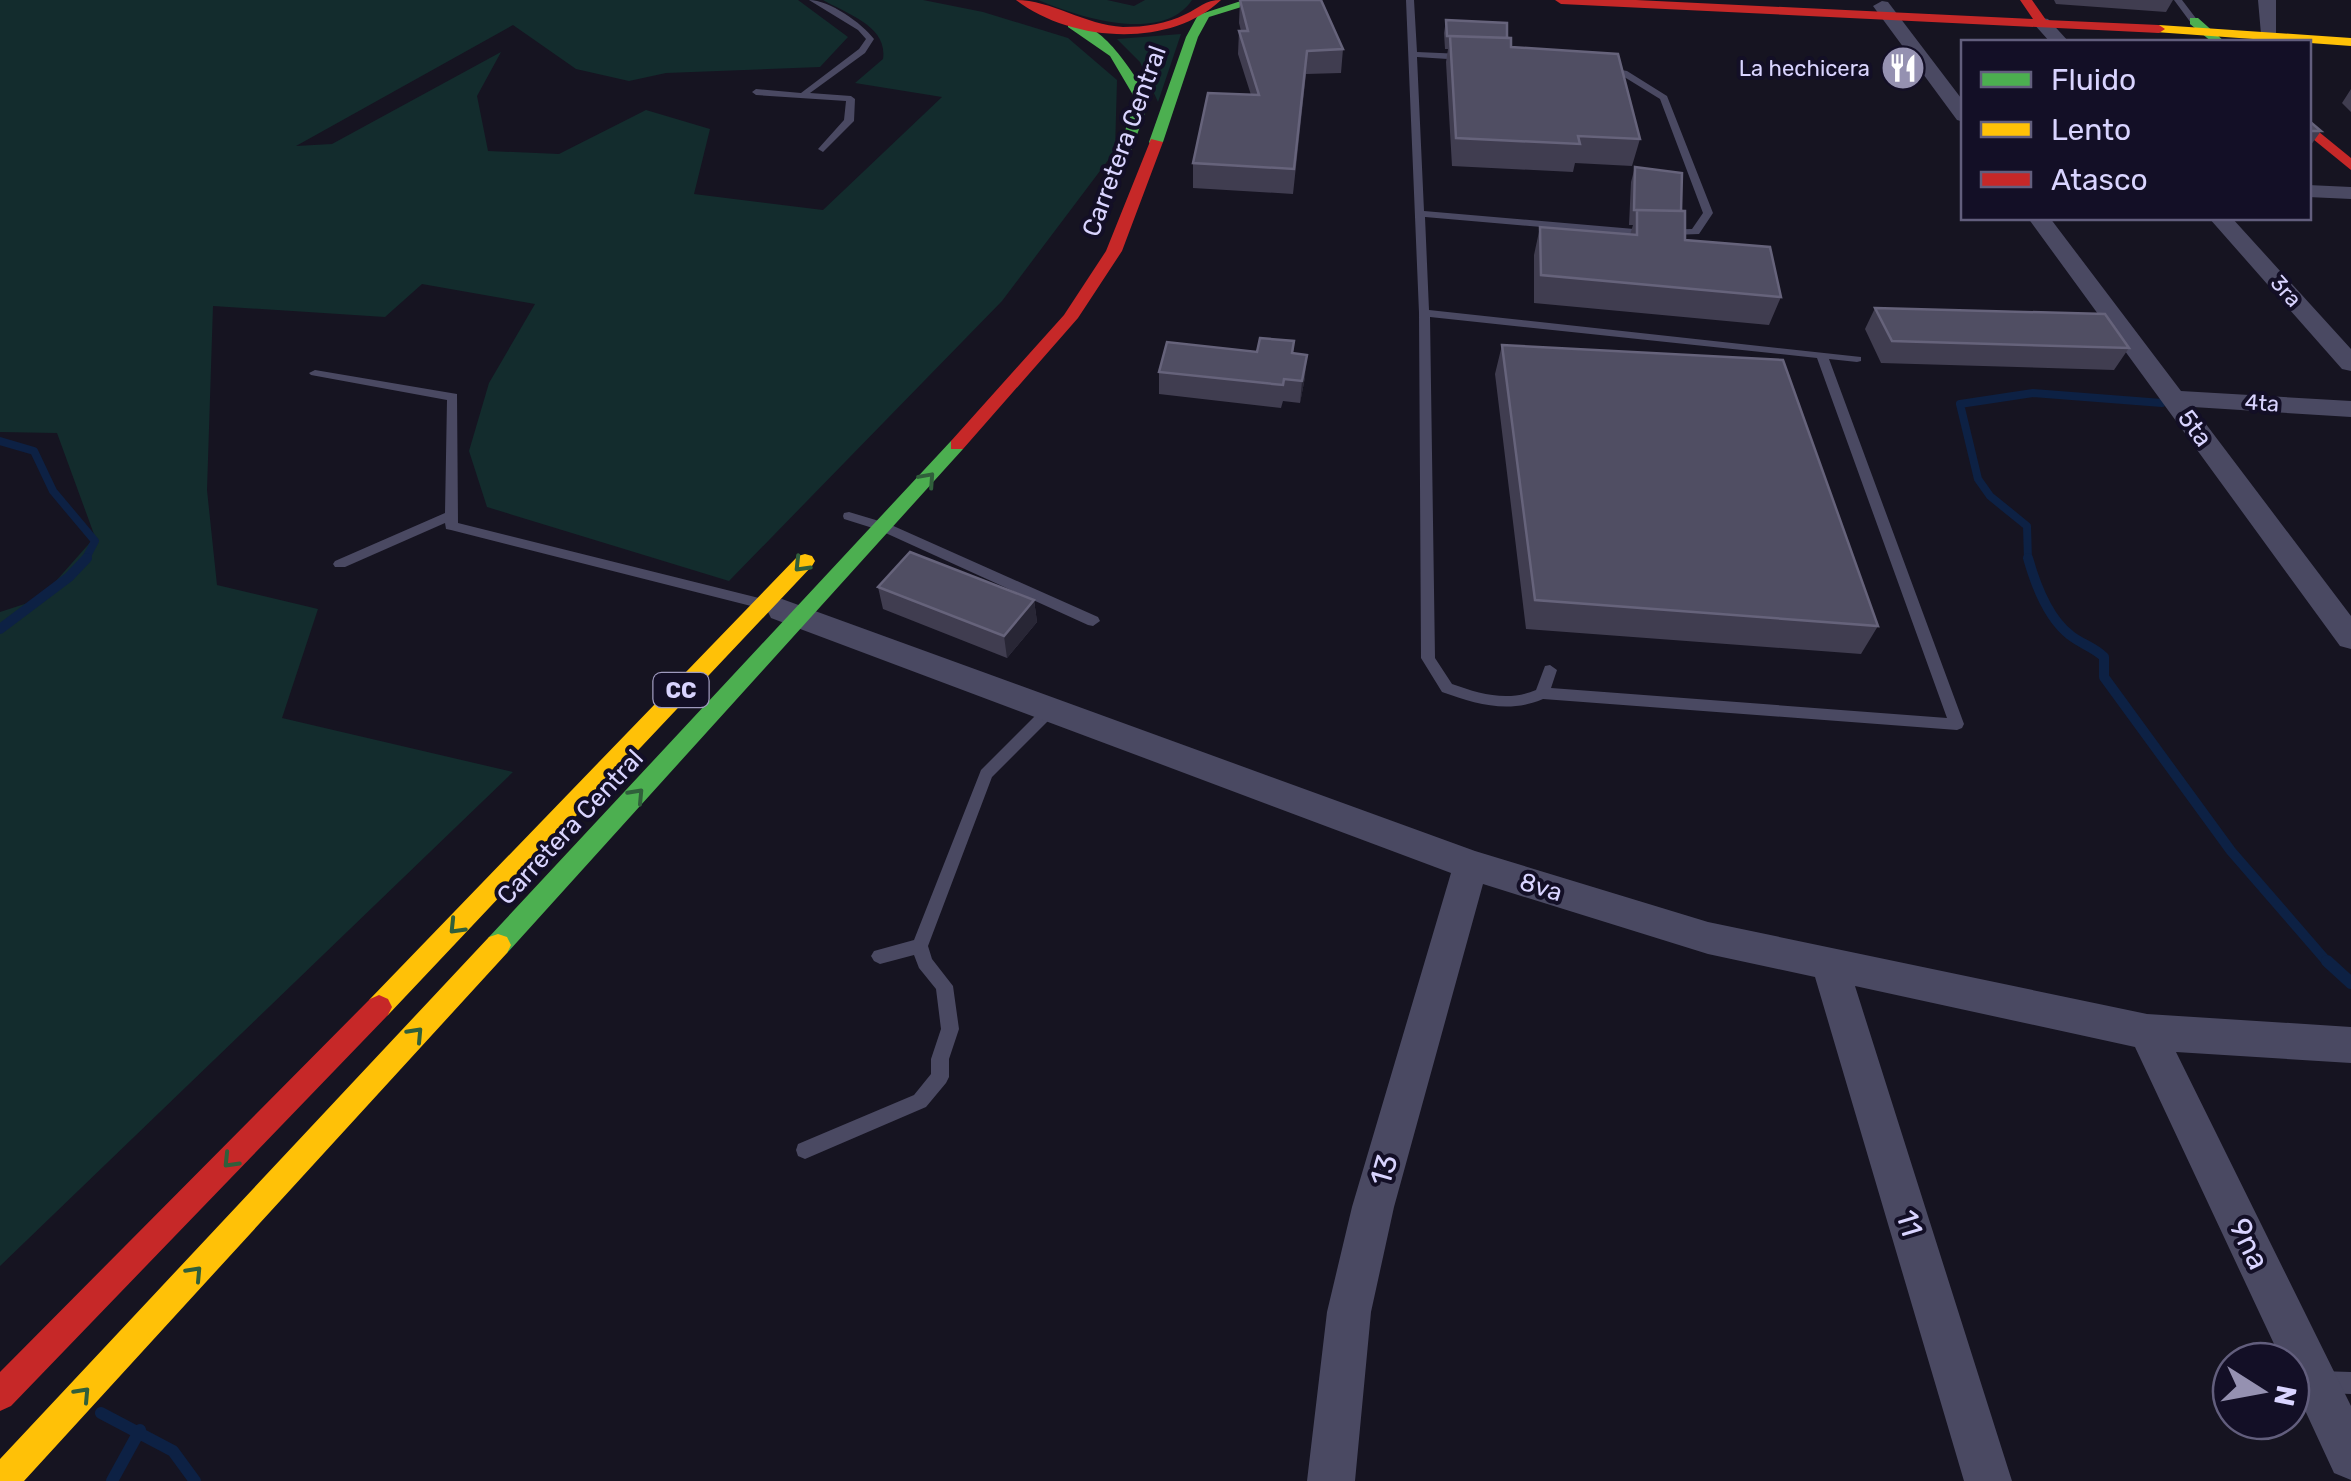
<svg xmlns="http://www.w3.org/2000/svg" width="2351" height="1481" viewBox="0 0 2351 1481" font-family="Rubik,sans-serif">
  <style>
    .green { fill: #132c2d }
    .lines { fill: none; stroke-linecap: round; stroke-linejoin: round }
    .stream-far2 { stroke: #0d2144; stroke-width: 8 }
    .stream-far1 { stroke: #0d2144; stroke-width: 10 }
    .stream { stroke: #0d2144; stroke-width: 12 }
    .lane { fill: #4a4962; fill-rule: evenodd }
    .street { fill: #4a4962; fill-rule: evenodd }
    .fast { fill: #4caf50; fill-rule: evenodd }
    .slow { fill: #ffc107; fill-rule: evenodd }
    .jam { fill: #c62828; fill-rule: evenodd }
    .wall { fill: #403d50 }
    .shaded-wall { fill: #282635 }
    .building { fill: #504e63; stroke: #66637b; stroke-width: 2.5 }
    .oneway { stroke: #305f3b }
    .labels { text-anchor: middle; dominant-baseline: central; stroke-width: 8; stroke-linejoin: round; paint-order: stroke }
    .far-poi-label { font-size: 22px; fill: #d9d4ff; stroke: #130f26; text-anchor: end }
    .far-street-label { font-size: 22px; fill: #d9d4ff; stroke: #130f26 }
    .shield { fill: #130f26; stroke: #9e99be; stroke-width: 2.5 }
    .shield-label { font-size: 22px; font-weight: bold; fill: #d9d4ff }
    .street-label { font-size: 25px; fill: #d9d4ff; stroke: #130f26 }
    .near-street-label { font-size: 30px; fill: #d9d4ff; stroke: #130f26 }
  </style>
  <rect width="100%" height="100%" fill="#161421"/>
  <path class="green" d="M 0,0 L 798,0 L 848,37 L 820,67 L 666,73 L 629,81 L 576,69 L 513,25 L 296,146 L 332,144 L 501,52 L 477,96 L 488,151 L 559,154 L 646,110 L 710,129 L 694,194 L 823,210 L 942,97 L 855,83 L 883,59 C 888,26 847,14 823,0 L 923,0 L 983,12 L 1068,38 L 1117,80 L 1115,151 L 1002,301 L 729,581 L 487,507 L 469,451 L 489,383 L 535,304 L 422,284 L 385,317 L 213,306 L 207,490 L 217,585 L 318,609 L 282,718 L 513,772 L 0,1266 L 0,612 L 40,599 L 95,537 L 57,433 L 0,432 Z
    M 1038,0 L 1107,0 L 1134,6 L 1145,0 L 1192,0 C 1162,45 1076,16 1038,0 Z
    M 1181,34 L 1158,102 L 1140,62 L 1117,39 Z"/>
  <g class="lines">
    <path class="stream-far2" d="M 0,441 L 34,451 L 53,491 L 95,541 L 85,560
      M 2028,560 L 2027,526 L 1990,496 L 1978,479 L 1960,404 L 2033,393 L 2162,403"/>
    <path class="stream-far1" d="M 2028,558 C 2035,583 2048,618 2070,635 C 2081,644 2094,647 2104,657 L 2104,677 L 2231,851 L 2329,964
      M 0,629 L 69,577 L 87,558"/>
    <path class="stream" d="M 2327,961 L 2351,983
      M 101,1413 L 173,1451 L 195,1481
      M 112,1481 L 140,1430"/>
    <path class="lane" d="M 809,0 C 829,0 862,23 874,39 L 865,53 L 810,93 L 851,96 L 855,99 L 854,121 L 823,152 L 818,149 L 844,120 L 846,101 L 756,95 L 752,92 L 756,89 L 801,93 L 859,49 L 866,39 L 858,30 Z
      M 1406,0 L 1414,0 L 1417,52 L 1463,54 L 1467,57 L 1463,60 L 1417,57 L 1424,211 L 1646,230 L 1692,229 L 1703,213 L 1660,99 L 1621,75 L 1603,72 L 1602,70 L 1606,67 L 1627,71 L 1667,96 L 1713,213 L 1699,234 L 1646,236 L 1425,217 L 1429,310 L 1861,357 L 1861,361 L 1857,362 L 1829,359 L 1964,724 L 1962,728 L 1957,730 L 1543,699 C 1508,714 1476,704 1442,692 L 1421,658 L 1419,313 ZM 1430,317 L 1817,358 L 1947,718 L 1551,688 L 1557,670 L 1550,665 L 1545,666 L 1536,690 C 1508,702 1480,694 1452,684 L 1435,658 Z
      M 2174,0 L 2182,0 L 2198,21 L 2197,23 L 2191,23 Z
      M 315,370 L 457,394 L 458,523 L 759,598 L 766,603 L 759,608 L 451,530 L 446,529 L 445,523 L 345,567 L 335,567 L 333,564 L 335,561 L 445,513 L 447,400 L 311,375 L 309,373 Z
      M 849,512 L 889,524 L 1098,617 L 1100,621 L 1093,626 L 1088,625 L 879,530 L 844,519 L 843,516 L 844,513 Z
      M 1050,704 L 1057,710 L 1055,714 L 992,777 L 928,946 L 932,959 L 953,986 L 959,1029 L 949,1059 L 949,1077 L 946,1083 L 926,1107 L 805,1159 L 798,1156 L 796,1150 L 798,1144 L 914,1095 L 931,1074 L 931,1059 L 941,1029 L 936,989 L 919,968 L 914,955 L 880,964 L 874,961 L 871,956 L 874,951 L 914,940 L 981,770 L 1045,706 Z
      M 2320,1371 L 2351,1372 L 2351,1394 L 2320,1393 L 2313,1389 L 2309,1382 L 2313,1375 Z"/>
    <path class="street" d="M 2258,0 L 2276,0 L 2276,38 L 2270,39 L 2261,34 Z
      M 1882,1 L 1888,2 L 1964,102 L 1964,122 L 1957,120 L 1873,6 Z
      M 2042,18 L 2048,19 L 2069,42 L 2050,42 L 2033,23 Z
      M 2308,185 L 2351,187 L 2351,199 L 2308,197 Z
      M 2028,218 L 2050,218 L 2181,391 L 2351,401 L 2351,417 L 2193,407 L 2351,616 L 2351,649 L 2340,646 Z
      M 2209,218 L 2232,218 L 2351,349 L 2351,371 L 2342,369 Z
      M 782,599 L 1475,851 L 1708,922 L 2147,1014 L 2351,1027 L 2351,1063 L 2176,1052 L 2351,1406 L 2351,1480 L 2334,1473 L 2291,1380 L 2291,1361 L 2282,1361 L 2135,1047 L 1855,986 L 2012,1481 L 1964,1481 L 1815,977 L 1708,954 L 1483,884 L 1394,1207 L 1371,1312 L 1355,1481 L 1307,1481 L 1327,1312 L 1352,1207 L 1451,873 L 771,618 L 767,610 L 771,602 Z"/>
    <path class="fast" d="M 1244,0 L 1264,0 L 1209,17 L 1198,37 L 1163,142 L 1151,145 L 1149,142 L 1186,37 L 1198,15 Z
      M 2190,18 L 2198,18 L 2225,42 L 2212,42 L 2190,24 Z
      M 1068,21 C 1103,21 1133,73 1150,100 L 1129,156 L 1117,153 L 1136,100 L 1110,56 L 1068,27 Z
      M 957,439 L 963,441 L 963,449 L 507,953 L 498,956 L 489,953 L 485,945 L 489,937 L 951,441 Z"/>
    <path class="slow" d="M 2159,25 L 2351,38 L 2351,46 L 2155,32 L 2153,29 Z
      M 805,554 L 812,556 L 815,561 L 812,566 L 388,1015 L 379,1019 L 370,1015 L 366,1007 L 370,999 L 798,556 Z
      M 498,934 L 507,937 L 511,945 L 507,953 L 24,1481 L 0,1481 L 0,1459 L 489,937 Z"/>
    <path class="jam" d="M 1016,0 C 1051,0 1085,25 1123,27 C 1145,27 1166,24 1186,14 C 1199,8 1205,0 1221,0 C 1169,49 1071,42 1016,0 Z
      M 1555,0 L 1636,0 L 2033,19 L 2020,0 L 2032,0 L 2046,20 L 2159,25 L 2165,29 L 2159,33 L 1561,4 Z
      M 2308,123 L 2351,158 L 2351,170 L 2308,135 Z
      M 1151,139 L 1163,142 L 1122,251 L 1078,318 L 963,449 L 951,449 L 951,441 L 1064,315 L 1106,251 Z
      M 379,995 L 388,999 L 392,1007 L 388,1015 L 11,1406 L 0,1411 L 0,1372 L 370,999 Z"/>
  </g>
  <path class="wall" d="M 1240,0 L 1343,49 L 1341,73 L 1306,74 L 1293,194 L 1193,188 L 1193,163 L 1251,95 L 1238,54 L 1239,31 L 1241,31 L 1239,23 Z
    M 2054,0 L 2173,0 L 2166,12 L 2056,4 Z
    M 1446,20 L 1507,38 L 1511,47 L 1640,139 L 1632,166 L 1575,163 L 1573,172 L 1452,166 L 1446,62 L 1448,49 L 1445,49 L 1444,33 Z
    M 2351,89 L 2351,112 L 2342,103 Z
    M 2308,120 L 2321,131 L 2308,149 Z
    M 1635,167 L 1681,211 L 1685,240 L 1781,297 L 1769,325 L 1534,303 L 1534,255 L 1540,227 L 1630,235 L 1633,225 L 1629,225 L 1631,182 Z
    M 1875,308 L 2129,348 L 2114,370 L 1881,363 L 1865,329 Z
    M 1294,341 L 1293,353 L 1305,377 L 1300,403 L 1283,401 L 1281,408 L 1159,394 L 1159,372 L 1257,352 Z
    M 1502,345 L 1878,626 L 1861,654 L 1526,629 L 1495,374 Z
    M 878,587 L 1034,600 L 1037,622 L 1007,658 L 883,609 Z"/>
  <path class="shaded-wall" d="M 1307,355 L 1305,377 L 1300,403 L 1302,381 Z
    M 1034,600 L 1037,622 L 1007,658 L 1004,636 Z"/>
  <path class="building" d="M 1240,0 L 1321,0 L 1343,49 L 1307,51 L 1294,169 L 1193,163 L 1208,93 L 1259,95 L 1239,31 L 1248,31 Z
    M 1446,20 L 1507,23 L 1507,38 L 1447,36 Z
    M 1450,36 L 1511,38 L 1511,47 L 1618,54 L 1640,139 L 1578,136 L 1580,144 L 1456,138 Z
    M 2308,120 L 2321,131 L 2308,131 Z
    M 1635,167 L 1682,173 L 1681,211 L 1634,210 Z
    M 1637,210 L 1685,211 L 1685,240 L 1770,247 L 1781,297 L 1541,275 L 1540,227 L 1637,235 Z
    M 1875,308 L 2105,314 L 2129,348 L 1892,341 Z
    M 1260,338 L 1294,341 L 1292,353 L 1307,355 L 1302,381 L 1284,379 L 1283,385 L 1159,372 L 1167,342 L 1257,352 Z
    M 1502,345 L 1783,360 L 1878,626 L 1535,600 Z
    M 910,552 L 1034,600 L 1004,636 L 878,587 Z"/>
  <defs><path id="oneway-chevron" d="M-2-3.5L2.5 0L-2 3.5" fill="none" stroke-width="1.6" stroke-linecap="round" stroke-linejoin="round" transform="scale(2.5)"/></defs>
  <g class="oneway">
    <use href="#oneway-chevron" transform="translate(928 479) rotate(-48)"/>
    <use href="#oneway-chevron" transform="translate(801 565) rotate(134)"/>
    <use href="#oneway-chevron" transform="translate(637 795) rotate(-47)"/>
    <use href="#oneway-chevron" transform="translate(456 927) rotate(134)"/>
    <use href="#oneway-chevron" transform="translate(416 1034) rotate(-47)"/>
    <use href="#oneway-chevron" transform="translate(230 1161) rotate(134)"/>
    <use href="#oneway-chevron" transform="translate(195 1273) rotate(-47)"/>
    <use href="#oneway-chevron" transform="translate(83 1394) rotate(-47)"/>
  </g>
  <defs>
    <symbol id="restaurant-disc" viewBox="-11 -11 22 22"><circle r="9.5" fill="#9591b1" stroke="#130f26"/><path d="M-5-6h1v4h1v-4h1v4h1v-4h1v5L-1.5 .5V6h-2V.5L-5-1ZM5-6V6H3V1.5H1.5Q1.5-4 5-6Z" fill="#fff"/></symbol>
  </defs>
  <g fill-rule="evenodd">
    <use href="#restaurant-disc" x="1878" y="43" width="50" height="50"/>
  </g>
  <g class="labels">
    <g class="far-poi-label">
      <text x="1870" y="68">La hechicera</text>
    </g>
    <g class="far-street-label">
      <text transform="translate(2286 291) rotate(48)">3ra</text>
      <text transform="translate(2262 403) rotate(4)">4ta</text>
    </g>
    <rect class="shield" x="653.5" y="673" width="55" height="34" rx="8"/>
    <g class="shield-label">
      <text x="681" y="690">CC</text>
    </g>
    <g class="street-label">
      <text transform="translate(1124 141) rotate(-70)">Carretera Central</text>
      <text transform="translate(2195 428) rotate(53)">5ta</text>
      <text transform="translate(570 827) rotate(-47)">Carretera Central</text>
      <text transform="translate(1541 887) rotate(17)">8va</text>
    </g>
    <g class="near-street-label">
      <text transform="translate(1384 1170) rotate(-74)">13</text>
      <text transform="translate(1909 1223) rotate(73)">11</text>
      <text transform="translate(2249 1244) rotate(64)">9na</text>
    </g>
  </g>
  <rect x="1961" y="40" width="350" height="180" fill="#130f26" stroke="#625e7d" stroke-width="2.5"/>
  <rect x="1981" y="72" width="50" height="15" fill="#4caf50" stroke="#625e7d" stroke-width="2.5"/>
  <text x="2051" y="90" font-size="30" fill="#d9d4ff">Fluido</text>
  <rect x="1981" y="122" width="50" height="15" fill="#ffc107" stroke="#625e7d" stroke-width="2.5"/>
  <text x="2051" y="140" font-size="30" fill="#d9d4ff">Lento</text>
  <rect x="1981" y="172" width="50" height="15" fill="#c62828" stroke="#625e7d" stroke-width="2.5"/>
  <text x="2051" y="190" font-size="30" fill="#d9d4ff">Atasco</text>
  <g transform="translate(2261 1391) rotate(101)"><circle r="48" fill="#130f26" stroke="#625e7d" stroke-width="2.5"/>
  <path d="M0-8L18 38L0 25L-18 38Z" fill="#9591b1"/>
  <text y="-15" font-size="28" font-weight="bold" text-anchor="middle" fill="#d9d4ff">N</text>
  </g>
</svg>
